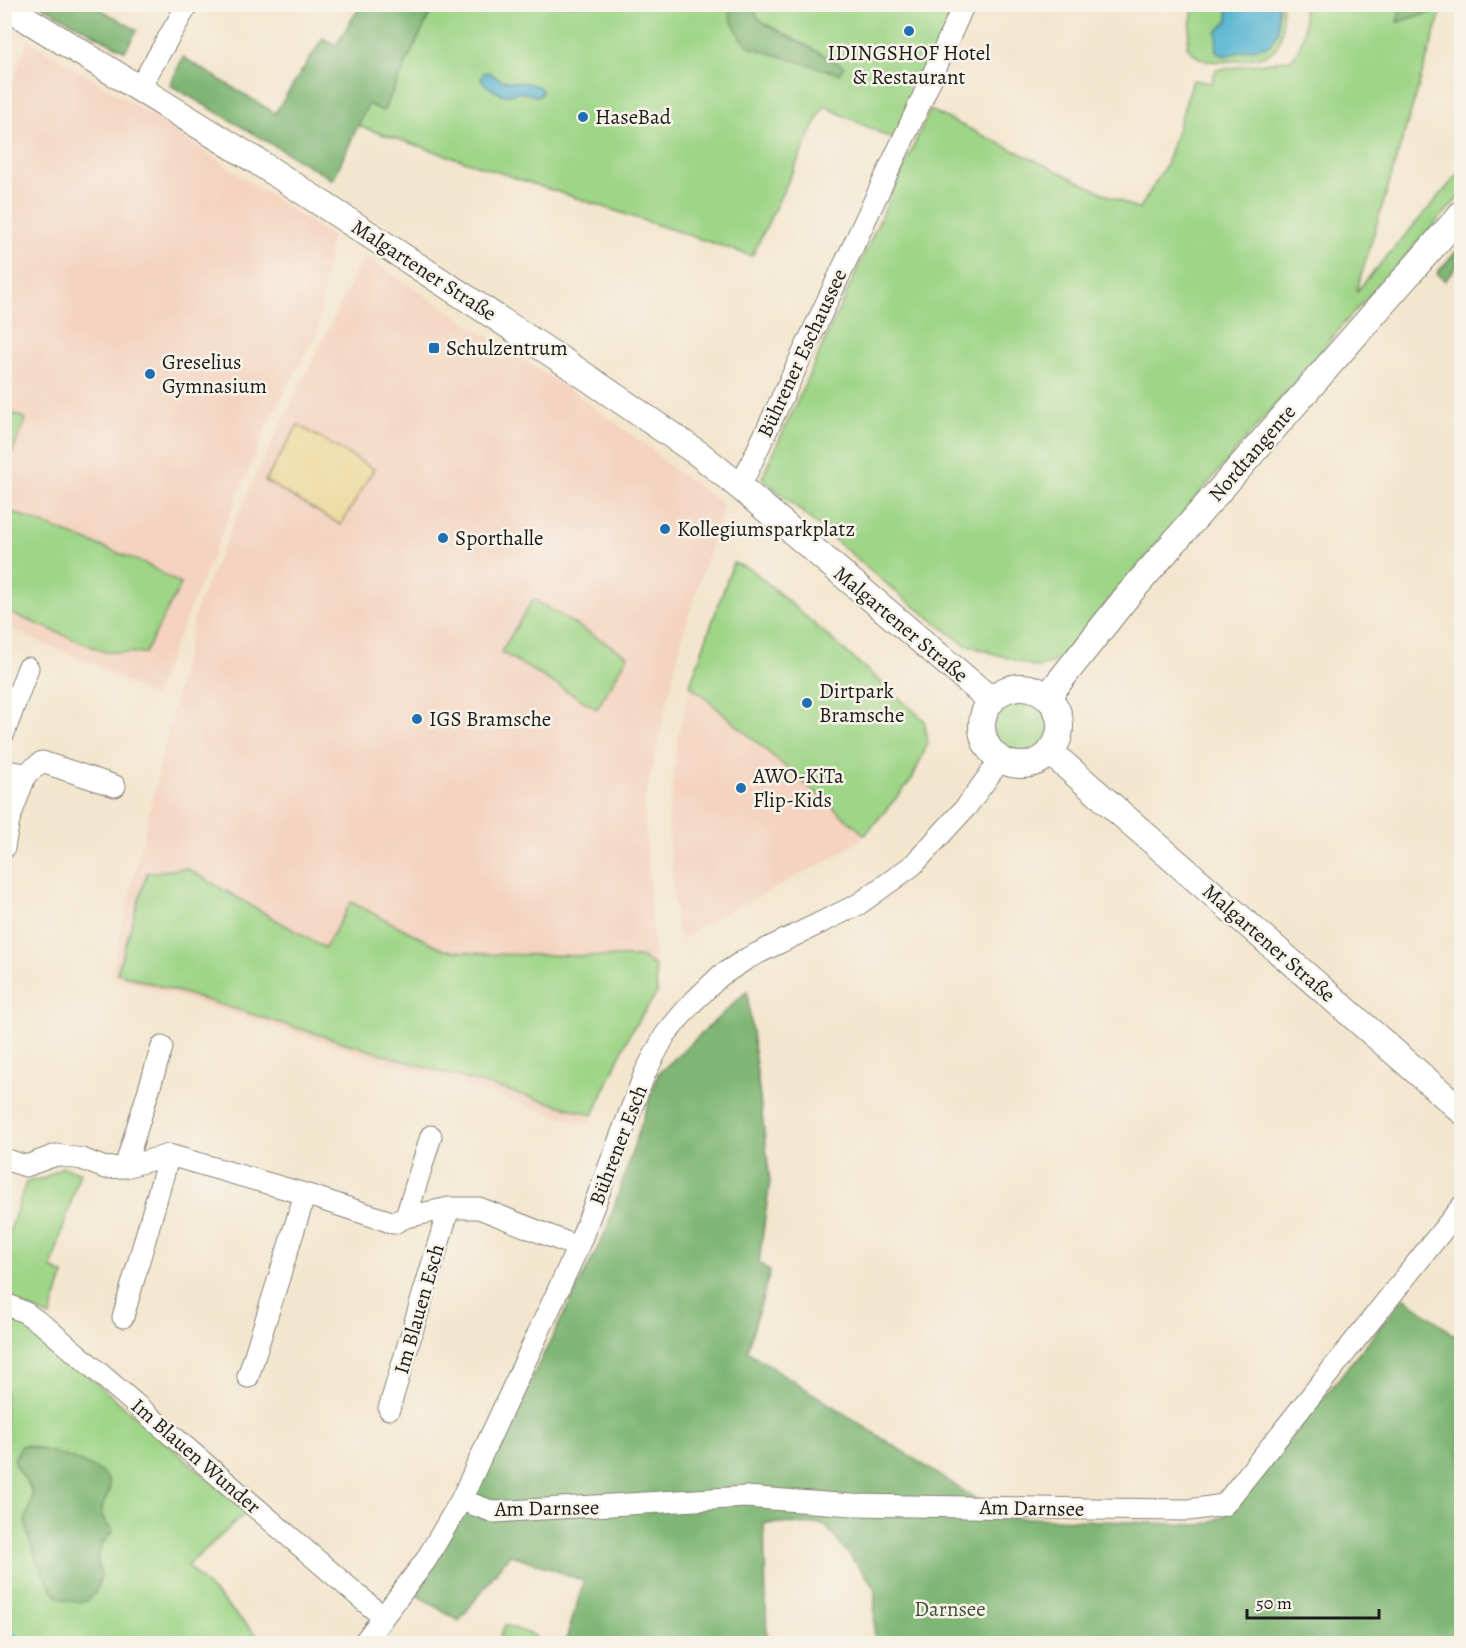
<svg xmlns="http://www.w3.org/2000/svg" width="1466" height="1648" viewBox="0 0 1466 1648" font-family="Alegreya,serif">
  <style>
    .built { fill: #f4d3c0 }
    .green { fill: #9fd587; stroke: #5e7852; stroke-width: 1.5; fill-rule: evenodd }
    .forest { fill: #7fb674; stroke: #4e6948; stroke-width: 1.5 }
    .sand { fill: #eeda9e; stroke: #857b5d; stroke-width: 1.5 }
    .water { fill: #52b4d1; stroke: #376876; stroke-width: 1.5 }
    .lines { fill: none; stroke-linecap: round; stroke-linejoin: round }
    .stream { stroke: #52b4d1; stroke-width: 5 }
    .minor-casing { stroke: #888175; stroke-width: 23 }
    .tertiary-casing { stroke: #888175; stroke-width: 28 }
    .minor { stroke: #fff; stroke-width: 21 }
    .tertiary { stroke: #fff; stroke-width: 26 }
    .poi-dot { fill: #1f6fb2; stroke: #f7f3e8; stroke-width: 2 }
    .labels { text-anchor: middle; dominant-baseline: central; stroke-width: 5; stroke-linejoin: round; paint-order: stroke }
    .poi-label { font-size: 21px; fill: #1c1c1c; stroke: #f7f3e8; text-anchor: start }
    .street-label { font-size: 21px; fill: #1c1c1c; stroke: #f7f3e8 }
    .park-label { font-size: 21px; fill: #43543c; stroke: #f7f3e8 }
  </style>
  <rect width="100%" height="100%" fill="#f7f3e8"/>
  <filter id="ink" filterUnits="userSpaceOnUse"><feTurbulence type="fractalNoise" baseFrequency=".0167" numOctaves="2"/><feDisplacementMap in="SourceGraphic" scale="12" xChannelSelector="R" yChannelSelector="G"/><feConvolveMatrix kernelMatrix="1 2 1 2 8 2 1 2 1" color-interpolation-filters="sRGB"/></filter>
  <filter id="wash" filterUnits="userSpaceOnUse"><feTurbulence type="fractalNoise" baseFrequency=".008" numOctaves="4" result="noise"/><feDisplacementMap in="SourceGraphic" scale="24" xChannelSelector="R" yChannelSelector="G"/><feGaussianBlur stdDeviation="1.35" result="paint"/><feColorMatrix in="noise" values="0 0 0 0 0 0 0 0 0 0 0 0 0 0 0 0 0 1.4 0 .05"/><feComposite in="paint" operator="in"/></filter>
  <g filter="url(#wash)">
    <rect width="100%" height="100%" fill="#f3e6ce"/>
    <path class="built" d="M 28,40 L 157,119 L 331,237 L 318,331 L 271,417 L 153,697 L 97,666 L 5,627 L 4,103 Z
      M 364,256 L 575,393 L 651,449 L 673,469 L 724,505 L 683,634 L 644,804 L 657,993 L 630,1033 L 588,1125 L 111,976 L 197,606 L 254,479 Z
      M 690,685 L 865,835 L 861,840 L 826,862 L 691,931 L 683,940 L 676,931 L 668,822 L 677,741 Z"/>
    <path class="green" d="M 434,5 L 958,5 L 897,141 L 824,106 L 752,256 L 358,126 L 368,104 L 384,110 Z
      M 1190,5 L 1227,5 L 1228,20 L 1217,32 L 1278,31 L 1278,5 L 1282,5 C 1282,18 1285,39 1274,50 C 1264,60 1219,64 1205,60 C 1197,58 1192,53 1187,46 L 1193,8 Z
      M 1302,5 L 1402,5 L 1398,22 L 1442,9 L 1356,292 L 1461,171 L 1461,195 L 1348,319 L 1059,659 L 1039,668 L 964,644 L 901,596 L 762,478 L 930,110 L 1139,210 L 1166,165 L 1193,80 L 1211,83 L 1216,70 L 1292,59 C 1306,39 1306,27 1302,5 Z
      M 5,410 L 26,419 L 5,470 Z
      M 5,509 L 144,563 L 181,584 L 145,653 L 105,652 L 5,611 Z
      M 733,563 L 751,569 L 924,720 L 928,743 L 912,779 L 865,835 L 690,685 Z
      M 533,599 L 628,656 L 597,709 L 501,652 Z
      M993 726a28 28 0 1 1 56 0a28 28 0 1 1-56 0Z
      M 186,868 L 325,948 L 351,902 L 445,950 L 486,954 L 641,957 L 655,966 L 657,993 L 630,1033 L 593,1115 L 431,1069 L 117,973 L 147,873 Z
      M 62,1167 L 80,1172 L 51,1268 L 64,1274 L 50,1317 L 5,1298 L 5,1235 L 10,1230 L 26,1182 L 45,1178 Z
      M 5,1314 L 33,1329 L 247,1512 L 187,1566 L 265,1643 L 17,1644 L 5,1635 ZM 16,1467 L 109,1488 C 101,1507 96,1515 113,1531 C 98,1547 95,1554 101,1576 L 26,1521 C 34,1492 35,1491 16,1467 Z
      M 505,1625 L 536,1636 L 534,1643 L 498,1643 Z"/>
    <path class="forest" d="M 40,5 L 93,5 L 137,30 L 125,51 Z
      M 361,5 L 434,5 L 383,111 L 368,104 L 333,180 L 170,85 L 183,57 L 275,113 L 323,38 L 336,45 Z
      M 728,5 L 752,5 L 758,18 L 764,23 L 841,64 L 844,67 L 839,74 L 750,47 L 739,35 L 731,19 Z
      M 1402,5 L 1402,4 L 1443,5 L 1442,9 L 1397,22 Z
      M 1461,246 L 1461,261 L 1445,281 L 1437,273 Z
      M 747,991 L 770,1181 L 759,1262 L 770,1272 L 747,1351 L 1004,1517 L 1202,1525 L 1225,1516 L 1239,1503 L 1404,1297 L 1461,1340 L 1461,1643 L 874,1643 L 875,1587 L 824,1524 L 764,1523 L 767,1643 L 565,1643 L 584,1581 L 510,1554 L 459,1621 L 417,1595 L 523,1395 L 606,1231 L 658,1074 Z
      M 26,1445 C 45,1451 99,1462 108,1480 C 117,1498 86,1506 113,1531 L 101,1544 L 97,1560 L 101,1576 L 97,1590 L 88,1601 C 78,1602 65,1603 57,1595 C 46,1585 24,1533 26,1519 C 27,1512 33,1504 33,1497 C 32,1482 17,1473 14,1460 L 21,1446 Z"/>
    <path class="sand" d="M 298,425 L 374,469 L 341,525 L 265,481 Z"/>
    <path class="water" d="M 1227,5 L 1278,5 L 1278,31 L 1270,45 L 1224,56 L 1216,51 L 1217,32 L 1228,20 Z
      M 488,72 C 494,75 500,80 506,81 C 520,84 527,80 541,88 L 542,94 C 535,98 531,94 523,93 C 517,91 515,95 509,95 C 501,96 483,85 481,78 L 484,73 Z"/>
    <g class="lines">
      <path class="stream" d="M 4,1628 L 27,1644"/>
    </g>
  </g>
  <g filter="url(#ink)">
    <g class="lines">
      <defs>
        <path id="minor" d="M 140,87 L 188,4
          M 740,487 L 923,97 L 964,4
          M 4,733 L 28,668
          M 4,771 L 26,774
          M 4,848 L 9,820 L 26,774 L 42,762 L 115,786
          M 4,1159 L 26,1166 L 56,1155 L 82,1159 L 105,1168 L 125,1167 L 169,1155 L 305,1194 L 394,1223 L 406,1217 L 449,1208 L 479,1208 L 578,1247
          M 125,1167 L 162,1047
          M 406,1217 L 431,1136
          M 4,1303 L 26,1313 L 47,1328 L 383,1617
          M 123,1317 L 169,1155
          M 248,1377 L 305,1194
          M 389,1409 L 449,1208
          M 461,1500 L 494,1512 L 746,1497 L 852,1505 L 1092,1509 L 1189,1510 L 1224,1505 L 1462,1206
          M 363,1644 L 426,1560 L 461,1500 L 578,1247 L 645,1073 L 665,1035 L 690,1005 L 720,976 L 748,958 L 859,904 L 913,865 L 967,806 L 1001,759"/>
        <path id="tertiary" d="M 4,5 L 258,162 L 569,365 L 699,454 L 740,487 L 992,701
          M982 726a39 39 0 1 1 78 0a39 39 0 1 1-78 0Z
          M 1047,697 L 1128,595 L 1462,213
          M 1050,752 L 1462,1111"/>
      </defs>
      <use href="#minor" class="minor-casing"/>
      <use href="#tertiary" class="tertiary-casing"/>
      <use href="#minor" class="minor"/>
      <use href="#tertiary" class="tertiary"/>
    </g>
  </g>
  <g class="poi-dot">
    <circle cx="909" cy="31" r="6"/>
    <circle cx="583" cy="117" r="6"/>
    <rect x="428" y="342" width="12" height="12" rx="3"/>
    <circle cx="150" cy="374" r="6"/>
    <circle cx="665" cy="529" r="6"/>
    <circle cx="443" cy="538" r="6"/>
    <circle cx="807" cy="703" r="6"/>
    <circle cx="417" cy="719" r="6"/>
    <circle cx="741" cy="788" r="6"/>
  </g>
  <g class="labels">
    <g class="poi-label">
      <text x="909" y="53" text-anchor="middle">IDINGSHOF Hotel<tspan x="909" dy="24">&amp; Restaurant</tspan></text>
      <text x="595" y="117">HaseBad</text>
      <text x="446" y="348">Schulzentrum</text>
      <text x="162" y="362">Greselius<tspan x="162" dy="24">Gymnasium</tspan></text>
      <text x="677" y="529">Kollegiumsparkplatz</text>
      <text x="455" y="538">Sporthalle</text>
      <text x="819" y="691">Dirtpark<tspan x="819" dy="24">Bramsche</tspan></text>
      <text x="429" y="719">IGS Bramsche</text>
      <text x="753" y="776">AWO-KiTa<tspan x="753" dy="24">Flip-Kids</tspan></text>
    </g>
    <g class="street-label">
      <text transform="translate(424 270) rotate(33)">Malgartener Straße</text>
      <text transform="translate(802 353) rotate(-65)">Bührener Eschaussee</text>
      <text transform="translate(1252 453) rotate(-49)">Nordtangente</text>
      <text transform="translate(901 624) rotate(40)">Malgartener Straße</text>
      <text transform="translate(1269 943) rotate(41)">Malgartener Straße</text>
      <text transform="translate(618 1145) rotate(-69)">Bührener Esch</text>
      <text transform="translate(419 1309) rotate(-74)">Im Blauen Esch</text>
      <text transform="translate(196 1456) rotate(41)">Im Blauen Wunder</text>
      <text transform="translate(547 1508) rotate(-1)">Am Darnsee</text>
      <text transform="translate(1032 1508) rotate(1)">Am Darnsee</text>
    </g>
    <g class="park-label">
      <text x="950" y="1609">Darnsee</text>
    </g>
  </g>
  <rect width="1466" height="1648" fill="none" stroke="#f7f3e8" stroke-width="24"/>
  <path d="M1247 1609v9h132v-9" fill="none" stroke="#1c1c1c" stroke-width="3"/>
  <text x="1256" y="1609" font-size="18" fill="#1c1c1c" stroke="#f7f3e8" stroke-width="4.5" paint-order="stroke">50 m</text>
</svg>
